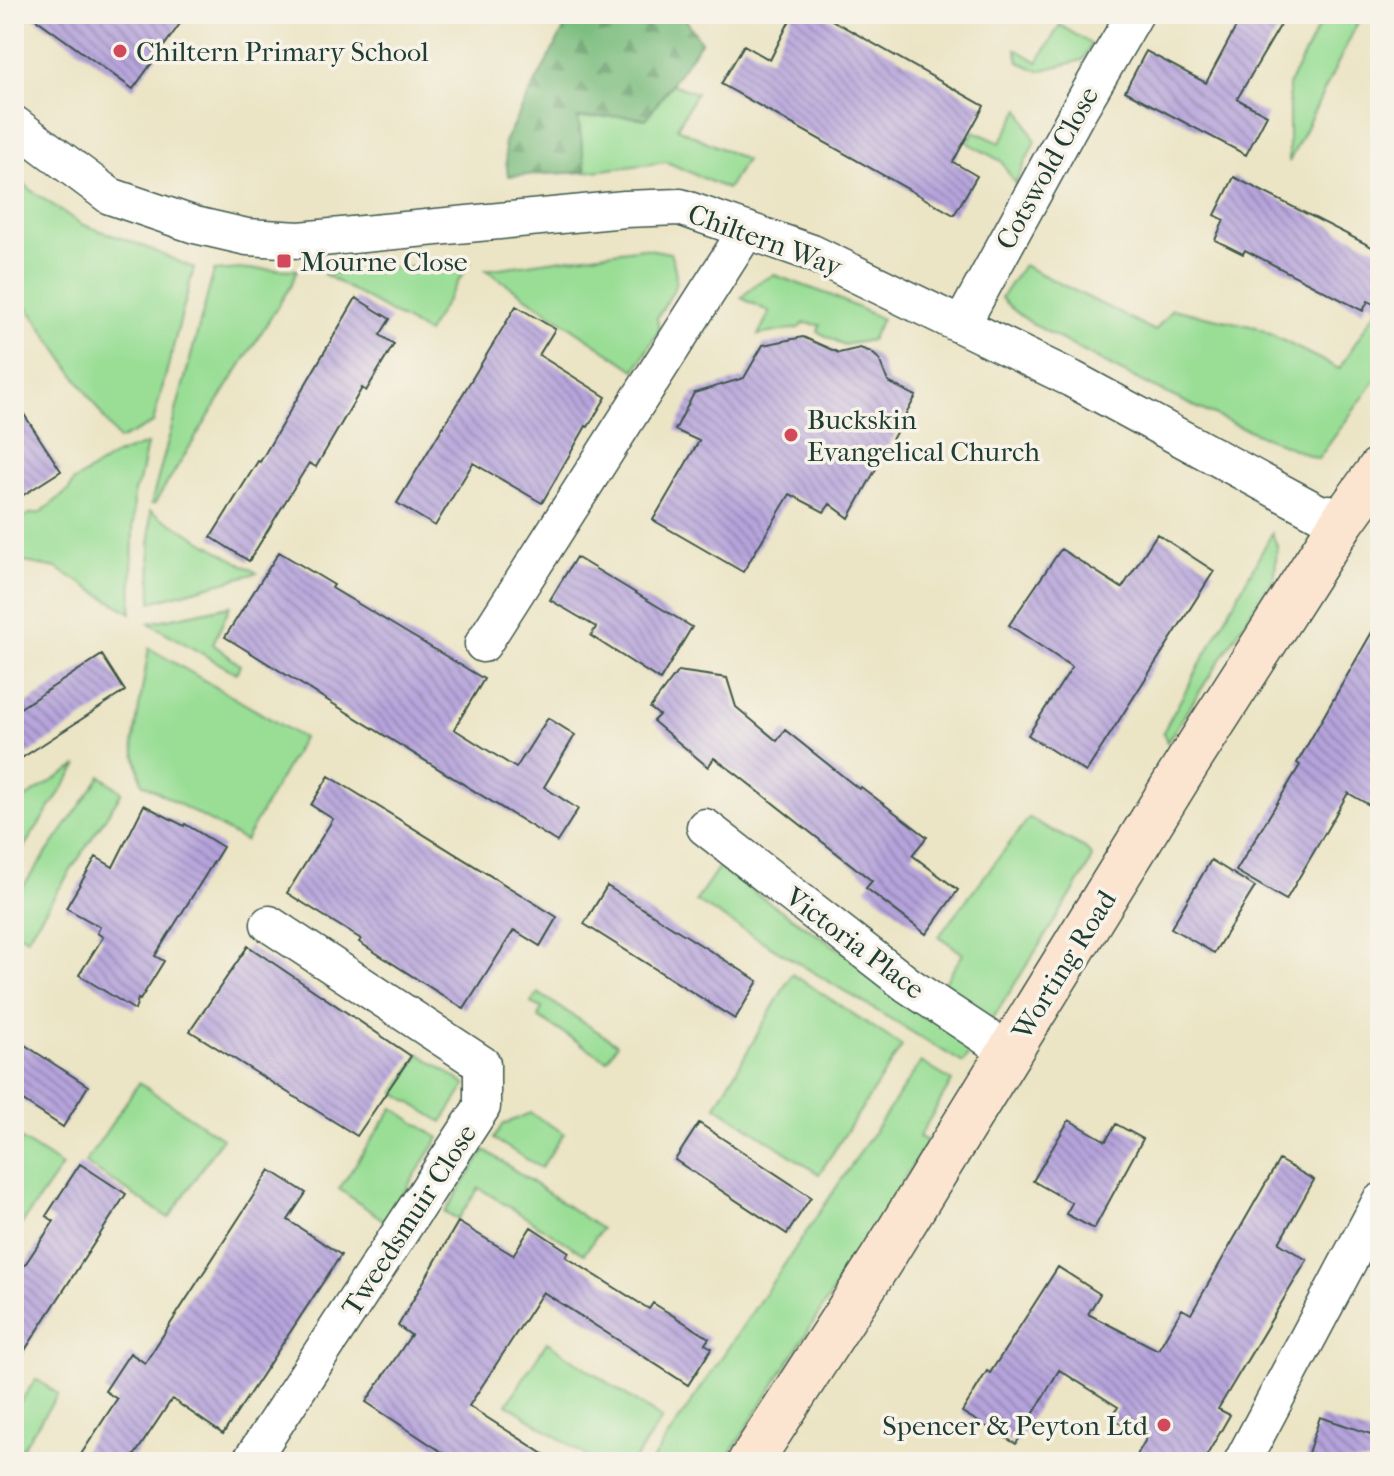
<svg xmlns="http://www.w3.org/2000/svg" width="1394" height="1476" viewBox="0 0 1394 1476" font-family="'IM FELL French Canon',serif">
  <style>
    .grass { fill: #9ade96; stroke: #5c8e65; stroke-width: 2 }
    .forest { fill: url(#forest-firs); stroke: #4d7d5a; stroke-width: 2 }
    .building { fill: url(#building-back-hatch) }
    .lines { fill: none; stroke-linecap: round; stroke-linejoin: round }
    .street-casing { stroke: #3e564a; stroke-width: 39 }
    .secondary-casing { stroke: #3e564a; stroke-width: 47 }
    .street { stroke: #fff; stroke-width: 36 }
    .secondary { stroke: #fce5d0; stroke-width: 44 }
    .poi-dot { fill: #d1495b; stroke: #f7f3e8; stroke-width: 3 }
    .labels { text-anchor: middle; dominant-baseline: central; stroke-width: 7; stroke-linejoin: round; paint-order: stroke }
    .poi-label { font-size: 28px; fill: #1f3d34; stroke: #f7f3e8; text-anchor: start }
    .street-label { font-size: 28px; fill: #1f3d34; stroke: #f7f3e8 }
  </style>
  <defs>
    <pattern id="forest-firs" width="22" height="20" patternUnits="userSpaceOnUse" patternTransform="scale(2)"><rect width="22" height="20" fill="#7bbd7f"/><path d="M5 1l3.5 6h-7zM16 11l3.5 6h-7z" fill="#649b69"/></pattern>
    <pattern id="building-back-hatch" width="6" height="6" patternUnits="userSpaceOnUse" patternTransform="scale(2)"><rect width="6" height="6" fill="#b5a3db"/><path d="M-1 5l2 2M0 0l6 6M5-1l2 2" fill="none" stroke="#9386b2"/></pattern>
  </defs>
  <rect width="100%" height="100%" fill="#f7f3e8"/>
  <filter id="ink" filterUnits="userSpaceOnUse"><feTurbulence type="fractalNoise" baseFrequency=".0125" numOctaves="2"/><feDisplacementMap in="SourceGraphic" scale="16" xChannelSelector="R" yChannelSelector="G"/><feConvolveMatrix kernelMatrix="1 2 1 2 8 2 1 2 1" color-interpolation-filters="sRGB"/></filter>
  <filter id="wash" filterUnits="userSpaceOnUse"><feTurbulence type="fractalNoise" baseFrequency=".006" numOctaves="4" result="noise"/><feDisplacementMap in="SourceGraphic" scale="32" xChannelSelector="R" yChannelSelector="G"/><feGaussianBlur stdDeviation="1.8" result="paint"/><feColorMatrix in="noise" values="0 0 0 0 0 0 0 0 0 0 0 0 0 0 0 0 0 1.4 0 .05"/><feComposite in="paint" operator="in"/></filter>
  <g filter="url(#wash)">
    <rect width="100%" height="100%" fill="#ebe4c5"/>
    <path class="grass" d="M 1325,14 L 1362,14 L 1289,162 L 1289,84 Z
      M 1060,25 L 1091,44 L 1083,60 L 1039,71 L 1019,62 L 1016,49 L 1038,62 Z
      M 672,84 L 696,93 L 677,128 L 746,160 L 727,189 L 667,162 L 586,172 L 578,117 L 625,116 L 646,119 Z
      M 1020,109 L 1035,141 L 1015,184 L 1001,161 L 968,143 L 974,131 L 1000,143 Z
      M 14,174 L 32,191 L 81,224 L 138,244 L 194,268 L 153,423 L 119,440 L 14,287 Z
      M 642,248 L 670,253 C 683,286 673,290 657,318 L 659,330 L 635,370 L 486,270 Z
      M 470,262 L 427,333 L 324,274 Z
      M 1023,265 L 1155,331 L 1172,309 L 1256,327 L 1339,369 L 1380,304 L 1380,374 L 1318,459 C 1236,426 1155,391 1077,348 C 1050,333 1022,321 1001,298 Z
      M 242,269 L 297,270 L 291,285 L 154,504 L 151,504 L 214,271 Z
      M 774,275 L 830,295 L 882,319 L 871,340 L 844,345 L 818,332 L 820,325 L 805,323 L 798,328 L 758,335 L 770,312 L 741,298 L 757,283 Z
      M 147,444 L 139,482 L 134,491 L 131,613 L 56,568 L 14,560 L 14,523 L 30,514 L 40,513 L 69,490 L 73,482 L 115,455 Z
      M 150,511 L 257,573 L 151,602 Z
      M 1272,533 L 1277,546 L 1275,575 L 1167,742 L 1163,732 Z
      M 230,606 L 213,644 L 240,665 L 236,673 L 149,623 Z
      M 149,648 L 303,738 L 245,841 L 142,783 L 133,744 Z
      M 78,765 L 14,862 L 14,805 Z
      M 101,776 L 122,792 L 27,938 L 14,931 L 14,899 Z
      M 1029,818 L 1085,848 L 1092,857 L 1085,873 L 992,1020 L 939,991 L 963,954 L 939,936 Z
      M 718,868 L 888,982 L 974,1046 L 963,1063 L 696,901 Z
      M 792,974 L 902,1046 L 819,1174 L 716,1106 Z
      M 538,993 L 617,1044 L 607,1060 L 538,1017 L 542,1008 L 531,1003 Z
      M 420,1054 L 466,1085 L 442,1122 L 395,1093 Z
      M 921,1062 L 952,1081 L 919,1137 L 928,1141 L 725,1462 L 651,1462 Z
      M 139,1083 L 222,1138 L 169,1218 L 85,1163 Z
      M 393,1108 L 439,1138 L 385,1221 L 339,1189 Z
      M 530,1113 L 564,1133 L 541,1168 L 494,1139 L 502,1125 Z
      M 14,1135 L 62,1166 L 14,1235 Z
      M 485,1150 L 601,1229 L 584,1254 L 479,1188 L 458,1219 L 445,1212 Z
      M 547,1342 L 662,1419 L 633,1462 L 595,1462 L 507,1404 Z
      M 36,1379 L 58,1394 L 19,1453 L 14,1455 L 14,1411 Z"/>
    <path class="forest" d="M 572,14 L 682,14 L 701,42 L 646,119 L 625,116 L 578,118 L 586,172 L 508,176 L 504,142 Z"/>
    <g id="blocks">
      <path class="building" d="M 29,14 L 187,14 L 133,89 Z
        M 793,14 L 821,14 L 984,106 L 953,162 L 977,176 L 954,215 L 721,84 L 744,45 L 770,60 Z
        M 1243,14 L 1287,14 L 1237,99 L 1267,115 L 1246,155 L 1125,91 L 1146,51 L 1206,83 Z
        M 1234,177 L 1380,251 L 1380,307 L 1368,301 L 1363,311 L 1245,250 L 1243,254 L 1215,240 L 1224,220 L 1215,215 Z
        M 356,298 L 390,319 L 380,335 L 394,344 L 366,391 L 362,388 L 316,467 L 309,463 L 249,561 L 211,537 L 258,461 L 260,462 Z
        M 516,306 L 555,329 L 539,355 L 606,397 L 588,427 L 586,426 L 542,503 L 473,463 L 435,526 L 397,503 Z
        M 803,337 L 839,353 L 860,348 L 871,352 L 879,359 L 888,382 L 916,396 L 849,518 L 830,504 L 824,512 L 790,494 L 743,572 L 653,520 L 699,441 L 675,430 L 694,393 L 744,378 L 763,345 Z
        M 14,399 L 61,471 L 14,501 Z
        M 1157,534 L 1214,571 L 1086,772 L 1028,735 L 1072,667 L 1009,625 L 1061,549 L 1122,588 Z
        M 279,552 L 334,585 L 332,588 L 484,679 L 454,729 L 516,768 L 548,718 L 575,735 L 544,787 L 578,809 L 557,842 L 225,637 Z
        M 576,557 L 692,627 L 660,680 L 591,636 L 596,627 L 550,600 Z
        M 1380,618 L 1380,811 L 1348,793 L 1286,900 L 1236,871 L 1300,765 L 1297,763 Z
        M 102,655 L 125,691 L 14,763 L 14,712 Z
        M 678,671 L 727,678 L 736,707 L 777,741 L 785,730 L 859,789 L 861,787 L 927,837 L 912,855 L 958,890 L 926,934 L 866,888 L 872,881 L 735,773 L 714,758 L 708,767 L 653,721 L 659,715 L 650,708 Z
        M 329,776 L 557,917 L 540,946 L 514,930 L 464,1009 L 359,942 L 361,939 L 287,893 L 333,819 L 311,805 Z
        M 144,805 L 184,826 L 185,824 L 223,847 L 155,956 L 164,961 L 140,1000 L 138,999 L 135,1010 L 79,975 L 103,937 L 97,933 L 100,927 L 66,908 L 96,857 L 113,867 Z
        M 1211,860 L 1255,887 L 1214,953 L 1171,928 Z
        M 607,886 L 758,981 L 735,1019 L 584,924 Z
        M 248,946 L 411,1056 L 357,1136 L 190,1031 Z
        M 14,1038 L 88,1086 L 63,1127 L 14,1095 Z
        M 1069,1120 L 1106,1141 L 1116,1124 L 1143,1139 L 1094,1229 L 1066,1214 L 1072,1203 L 1033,1181 Z
        M 699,1123 L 811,1197 L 787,1234 L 675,1160 Z
        M 1279,1160 L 1314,1180 L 1279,1243 L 1307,1260 L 1218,1409 L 1230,1415 L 1203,1462 L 1133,1462 L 1146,1439 L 1111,1418 L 1118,1407 L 1059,1370 L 1016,1444 L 962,1412 L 987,1371 L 990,1373 L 1058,1267 L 1100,1294 L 1088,1314 L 1158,1350 L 1182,1309 L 1191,1314 Z
        M 80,1164 L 126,1194 L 14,1367 L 14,1281 L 54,1221 L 46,1216 Z
        M 270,1170 L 306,1193 L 288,1220 L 341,1255 L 223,1434 L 172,1399 L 130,1462 L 76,1462 L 117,1399 L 105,1391 L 130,1353 L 145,1363 Z
        M 458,1222 L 513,1255 L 531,1227 L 569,1252 L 566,1257 L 649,1309 L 653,1303 L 709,1338 L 705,1344 L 712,1348 L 688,1385 L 543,1292 L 469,1406 L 556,1462 L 457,1462 L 366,1402 L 411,1335 L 398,1326 Z
        M 1320,1417 L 1380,1437 L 1380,1462 L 1305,1462 Z"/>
    </g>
  </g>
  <g filter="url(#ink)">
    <use href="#blocks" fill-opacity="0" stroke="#3e564a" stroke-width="2"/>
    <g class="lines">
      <defs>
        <path id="street" d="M 14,124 L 110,196 L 195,225 L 247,237 L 300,240 L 625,209 L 680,207 L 812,253 L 1072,379 L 1321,514 L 1330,513 L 1343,520
          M 962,324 L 1076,115 L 1135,14
          M 483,644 L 747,230
          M 705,827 L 908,985 L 1009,1052
          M 250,1462 L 482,1107 L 482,1064 L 269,924
          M 1242,1462 L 1380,1202"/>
        <path id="secondary" d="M 750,1462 L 881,1260 L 1188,762 L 1343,520 L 1380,469"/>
      </defs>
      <use href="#street" class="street-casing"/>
      <use href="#secondary" class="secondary-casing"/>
      <use href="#street" class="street"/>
      <use href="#secondary" class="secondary"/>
    </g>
  </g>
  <g class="poi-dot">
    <circle cx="120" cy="51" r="8"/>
    <rect x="276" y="253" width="16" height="16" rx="4"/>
    <circle cx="791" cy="435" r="8"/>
    <circle cx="1164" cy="1425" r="8"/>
  </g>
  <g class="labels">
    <g class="poi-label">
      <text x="136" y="51">Chiltern Primary School</text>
      <text x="300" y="261">Mourne Close</text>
      <text x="807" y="419">Buckskin<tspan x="807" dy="32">Evangelical Church</tspan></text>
      <text x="1148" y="1425" text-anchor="end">Spencer &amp; Peyton Ltd</text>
    </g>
    <g class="street-label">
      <text transform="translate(1047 168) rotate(-61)">Cotswold Close</text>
      <text transform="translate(765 240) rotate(20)">Chiltern Way</text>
      <text transform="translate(855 943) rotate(37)">Victoria Place</text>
      <text transform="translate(1064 965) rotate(-58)">Worting Road</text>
      <text transform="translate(409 1220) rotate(-57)">Tweedsmuir Close</text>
    </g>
  </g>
  <rect width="1394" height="1476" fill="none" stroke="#f7f3e8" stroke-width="48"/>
</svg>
